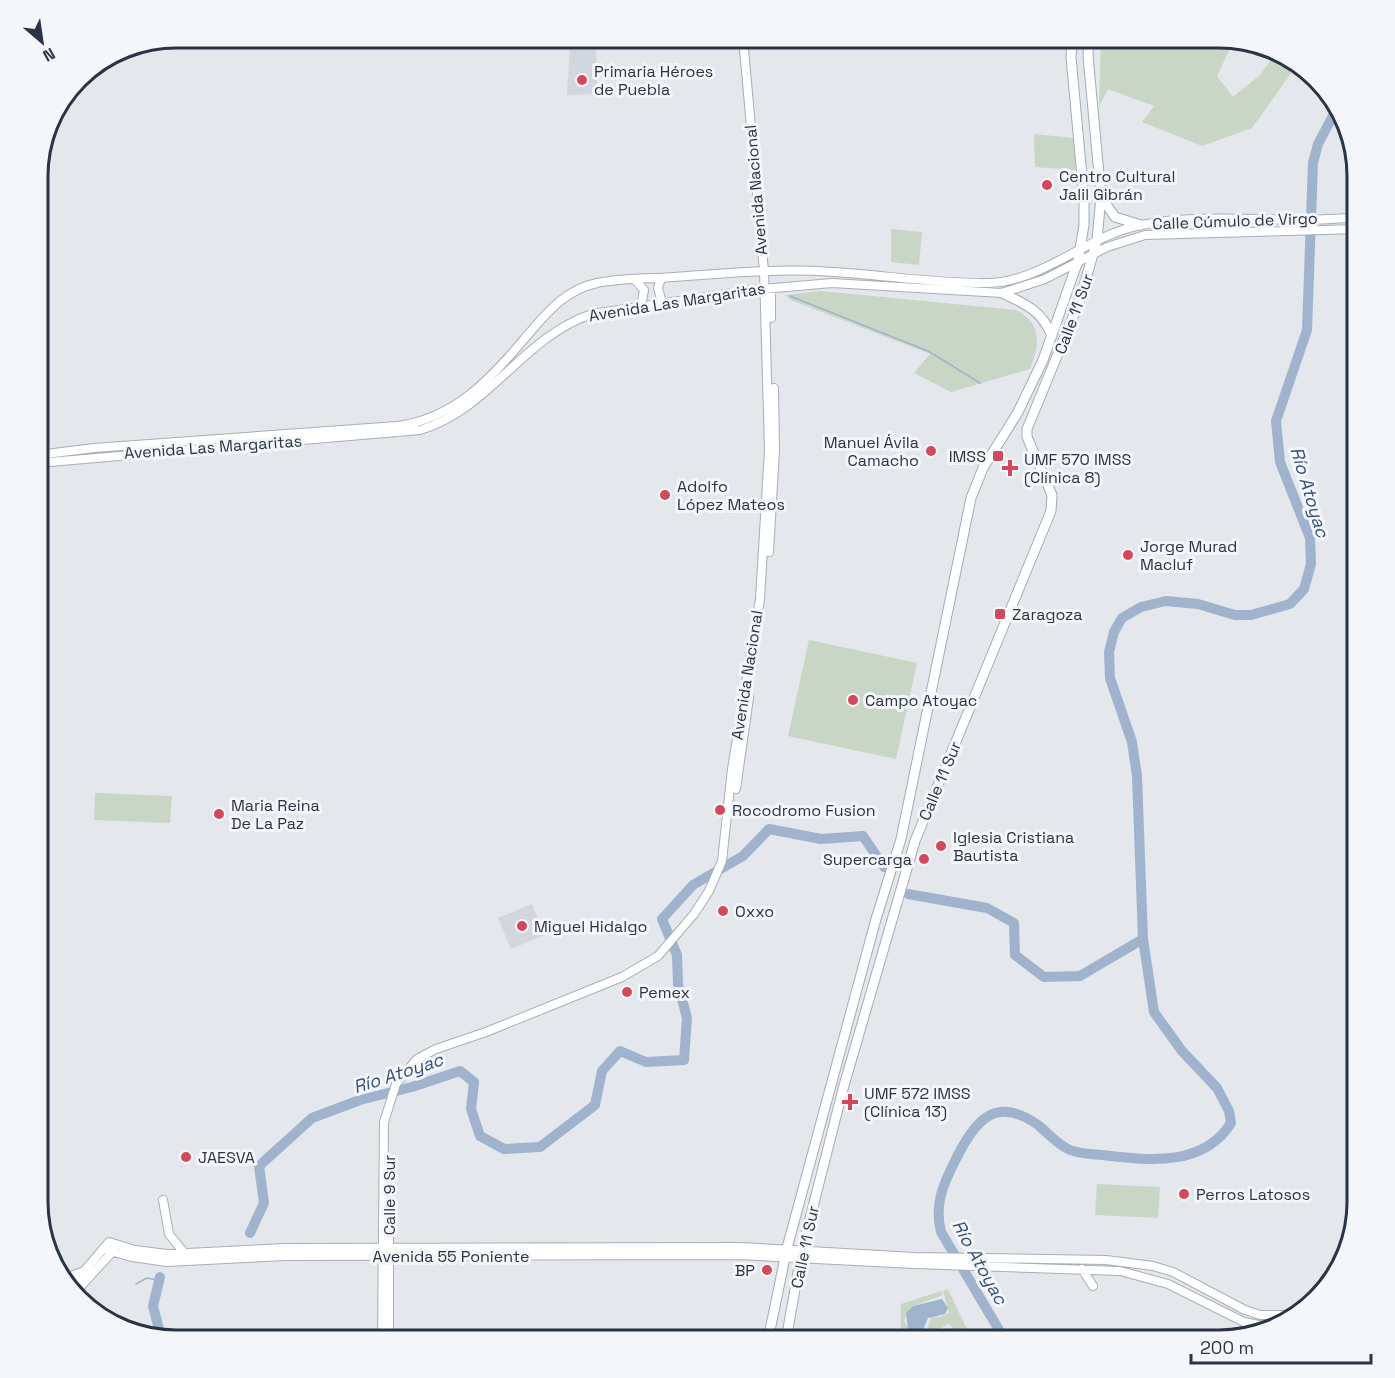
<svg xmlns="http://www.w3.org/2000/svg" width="1395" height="1378" viewBox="0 0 1395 1378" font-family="'Space Grotesk',sans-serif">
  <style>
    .built { fill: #d2d6de }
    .green { fill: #c9d6c5 }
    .water { fill: #9fb4cc }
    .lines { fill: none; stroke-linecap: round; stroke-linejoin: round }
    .stream { stroke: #9fb4cc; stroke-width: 1.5 }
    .river { stroke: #9fb4cc; stroke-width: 10 }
    .tertiary-casing { stroke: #a9aeb7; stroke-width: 10 }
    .secondary-casing { stroke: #a9aeb7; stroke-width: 10 }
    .primary-casing { stroke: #a3abb8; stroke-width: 11 }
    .tertiary { stroke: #f7f8fa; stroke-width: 8 }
    .secondary { stroke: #fff; stroke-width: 8 }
    .primary { stroke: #fff; stroke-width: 9 }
    .poi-dot { fill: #d1495b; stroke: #f4f6f9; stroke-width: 2 }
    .labels { text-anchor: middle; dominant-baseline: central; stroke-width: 6; stroke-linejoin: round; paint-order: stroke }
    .poi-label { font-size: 16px; fill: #2b3445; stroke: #f4f6f9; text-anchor: start }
    .street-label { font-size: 16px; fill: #2b3445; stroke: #f4f6f9 }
    .water-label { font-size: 18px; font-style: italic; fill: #34527a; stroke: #f4f6f9 }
    .rim { fill: none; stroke: #2b3445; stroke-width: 3 }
  </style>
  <rect width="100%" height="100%" fill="#e4e7ec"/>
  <path class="built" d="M 596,44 L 597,94 L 567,95 L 570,45 Z
    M 532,904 L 545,935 L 511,949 L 498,918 Z"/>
  <path class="green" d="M 1101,38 L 1234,40 L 1217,76 L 1233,97 L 1260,75 L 1277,51 L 1297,65 L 1252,128 L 1202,146 L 1142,122 L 1154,106 L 1108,89 L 1099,107 Z
    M 1034,134 L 1074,138 L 1076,170 L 1035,167 Z
    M 891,229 L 922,232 L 919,265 L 891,262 Z
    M 821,291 L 1016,310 C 1042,323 1040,345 1030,369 L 951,392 L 914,373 L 930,354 L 791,300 L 785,295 Z
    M 809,640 L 917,663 L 896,759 L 788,736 Z
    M 95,793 L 172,796 L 170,823 L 94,820 Z
    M 1097,1184 L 1160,1187 L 1158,1218 L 1095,1215 Z
    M 948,1289 L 972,1340 L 964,1340 L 949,1324 L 918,1340 L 901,1340 L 901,1304 L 941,1291 L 943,1295 L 913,1306 L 904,1320 L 910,1333 L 927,1329 L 932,1316 L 940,1317 L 949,1313 L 943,1291 Z"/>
  <path class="water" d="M 942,1299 L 948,1308 L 945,1314 L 928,1318 L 923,1330 L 908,1330 L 906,1313 L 913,1306 Z"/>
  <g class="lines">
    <path class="stream" d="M 790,296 L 928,351 L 980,383
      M 136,1284 L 147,1278 L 158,1280"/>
    <path class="river" d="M 908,894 L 987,908 L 1014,923 L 1015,955 L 1044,977 L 1080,976 L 1143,939
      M 250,1233 L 264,1203 L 259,1166 L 312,1118 L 360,1100 L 412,1087 L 460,1071 L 474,1082 L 471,1109 L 480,1136 L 504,1149 L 540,1147 L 595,1105 L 602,1071 L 620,1051 L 646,1062 L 684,1060 L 687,1018 L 678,984 L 677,955 L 662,919 L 693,885 L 743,856 L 769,829 L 821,839 L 863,836 L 884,867
      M 160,1277 L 153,1306 L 161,1337
      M 1005,1340 L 941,1232 C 934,1205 943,1184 956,1159 C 975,1120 996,1095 1038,1125 C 1048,1133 1058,1145 1070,1150 C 1080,1154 1092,1154 1102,1155 C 1147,1160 1203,1168 1231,1123 L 1229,1111 L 1217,1088 L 1182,1051 L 1154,1012 L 1143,939 L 1137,776 L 1132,742 L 1110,678 L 1109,652 L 1114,632 L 1122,618 L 1141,607 L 1166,601 L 1198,604 L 1235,615 L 1251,615 L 1290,604 L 1304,589 L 1311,564 L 1310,538 L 1280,462 L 1276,421 L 1307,330 L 1313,163 L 1318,144 L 1337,108"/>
    <defs>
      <path id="tertiary" d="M 63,1279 L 84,1271"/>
      <path id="secondary" d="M 661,278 L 658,288 L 662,303
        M 635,280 L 644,290 L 641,306
        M 771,288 L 771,318
        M 38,455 L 94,448 L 397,426 C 453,419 490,380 525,338 C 546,314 564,290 597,283 C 621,278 649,279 674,277 C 727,273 780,268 833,272 C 885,275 937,284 988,283 C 1043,282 1088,235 1141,225 C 1209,211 1288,225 1357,217
        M 38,463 L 420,430 C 489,410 524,336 592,314 L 752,290 L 832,283 L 1002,293 L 1045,279 L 1107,247 L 1145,235 L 1357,229
        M 769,552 L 775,450 L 774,388
        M 736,789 L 749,698
        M 163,1200 L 169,1234 L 185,1254
        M 389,1212 L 389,1340
        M 103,1249 L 132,1257 L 167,1262 L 285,1256 L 740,1255 L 914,1264 L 1120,1271 L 1168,1284 L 1244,1322 L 1274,1328
        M 1082,1269 L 1093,1286
        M 69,1289 L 109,1242 L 135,1250 L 167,1254 L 285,1248 L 740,1247 L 914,1257 L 1106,1260 L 1153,1266 L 1173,1272 L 1245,1310 L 1260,1315 L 1295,1315
        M 76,1296 L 82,1285 L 114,1250
        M 382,1340 L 384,1122 L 396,1084 L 417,1059 L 436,1049 L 486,1032 L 622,977 L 658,956 L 694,914 L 709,891 L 722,861 L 732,769 L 760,599 L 769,450 L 764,271 L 743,38"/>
      <path id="primary" d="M 1101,197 L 1115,217 L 1141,225
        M 1002,293 C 1026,304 1042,311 1052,336
        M 768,1340 L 787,1248 L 876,919 L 901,839 L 971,498 L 983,468 L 1017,414 L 1043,360 L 1078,261 L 1084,225 L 1084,198 L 1071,57 L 1072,38
        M 786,1340 L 802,1250 L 843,1089 L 915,841 L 1051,511 L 1052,495 L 1027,437 L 1027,429 L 1080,300 L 1097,240 L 1101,196 L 1088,56 L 1089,38"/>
    </defs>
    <use href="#tertiary" class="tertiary-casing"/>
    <use href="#secondary" class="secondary-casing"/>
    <use href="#primary" class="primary-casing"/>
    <use href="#tertiary" class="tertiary"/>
    <use href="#secondary" class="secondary"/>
    <use href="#primary" class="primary"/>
  </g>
  <g class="poi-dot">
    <circle cx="582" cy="80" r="6"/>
    <circle cx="1047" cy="185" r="6"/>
    <circle cx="931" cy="451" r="6"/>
    <rect x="992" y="450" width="12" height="12" rx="3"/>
    <path d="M1007 459h6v6h6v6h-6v6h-6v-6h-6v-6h6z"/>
    <circle cx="665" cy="495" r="6"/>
    <circle cx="1128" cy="555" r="6"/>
    <rect x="994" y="608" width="12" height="12" rx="3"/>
    <circle cx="853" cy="700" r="6"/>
    <circle cx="720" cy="810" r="6"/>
    <circle cx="219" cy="814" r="6"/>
    <circle cx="941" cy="846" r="6"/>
    <circle cx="924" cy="859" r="6"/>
    <circle cx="723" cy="911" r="6"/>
    <circle cx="522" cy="926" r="6"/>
    <circle cx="627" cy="992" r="6"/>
    <path d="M847 1093h6v6h6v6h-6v6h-6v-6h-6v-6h6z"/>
    <circle cx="186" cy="1157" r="6"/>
    <circle cx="1184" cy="1194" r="6"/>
    <circle cx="767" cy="1270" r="6"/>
  </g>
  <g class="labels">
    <g class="poi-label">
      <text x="594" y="71">Primaria Héroes<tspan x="594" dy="18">de Puebla</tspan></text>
      <text x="1059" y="176">Centro Cultural<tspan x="1059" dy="18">Jalil Gibrán</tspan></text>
      <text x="919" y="442" text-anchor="end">Manuel Ávila<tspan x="919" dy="18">Camacho</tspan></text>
      <text x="986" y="456" text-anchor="end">IMSS</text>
      <text x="1024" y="459">UMF 570 IMSS<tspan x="1024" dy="18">(Clínica 8)</tspan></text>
      <text x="677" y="486">Adolfo<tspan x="677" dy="18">López Mateos</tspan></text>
      <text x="1140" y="546">Jorge Murad<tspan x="1140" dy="18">Macluf</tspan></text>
      <text x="1012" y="614">Zaragoza</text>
      <text x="865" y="700">Campo Atoyac</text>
      <text x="231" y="805">Maria Reina<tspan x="231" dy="18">De La Paz</tspan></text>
      <text x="732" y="810">Rocodromo Fusion</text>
      <text x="953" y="837">Iglesia Cristiana<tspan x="953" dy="18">Bautista</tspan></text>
      <text x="912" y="859" text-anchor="end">Supercarga</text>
      <text x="735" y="911">Oxxo</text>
      <text x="534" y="926">Miguel Hidalgo</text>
      <text x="639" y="992">Pemex</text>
      <text x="864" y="1093">UMF 572 IMSS<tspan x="864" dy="18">(Clínica 13)</tspan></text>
      <text x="198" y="1157">JAESVA</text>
      <text x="1196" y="1194">Perros Latosos</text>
      <text x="755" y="1270" text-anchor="end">BP</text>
    </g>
    <g class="street-label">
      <text transform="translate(756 190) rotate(-95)">Avenida Nacional</text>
      <text transform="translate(1235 221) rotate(-2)">Calle Cúmulo de Virgo</text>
      <text transform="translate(677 302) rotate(-9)">Avenida Las Margaritas</text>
      <text transform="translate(1074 314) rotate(-70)">Calle 11 Sur</text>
      <text transform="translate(213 447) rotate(-4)">Avenida Las Margaritas</text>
      <text transform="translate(747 675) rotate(-81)">Avenida Nacional</text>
      <text transform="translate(940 781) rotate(-67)">Calle 11 Sur</text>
      <text transform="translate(389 1195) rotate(-90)">Calle 9 Sur</text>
      <text transform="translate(805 1247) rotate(-78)">Calle 11 Sur</text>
      <text x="451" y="1256">Avenida 55 Poniente</text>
    </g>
    <g class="water-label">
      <text transform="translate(1310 492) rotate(73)">Río Atoyac</text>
      <text transform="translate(398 1073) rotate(-18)">Río Atoyac</text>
      <text transform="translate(980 1262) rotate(61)">Río Atoyac</text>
    </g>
  </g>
  <path d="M0 0H1395V1378H0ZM176 48H1219A128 128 0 0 1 1347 176V1202A128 128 0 0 1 1219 1330H176A128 128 0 0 1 48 1202V176A128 128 0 0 1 176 48Z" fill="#f4f6f9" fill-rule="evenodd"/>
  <path class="rim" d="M176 48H1219A128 128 0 0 1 1347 176V1202A128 128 0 0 1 1219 1330H176A128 128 0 0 1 48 1202V176A128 128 0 0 1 176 48Z"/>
  <g transform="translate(42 42) rotate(151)" stroke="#f4f6f9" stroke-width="4.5" paint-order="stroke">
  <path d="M0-4.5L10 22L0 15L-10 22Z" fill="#2b3445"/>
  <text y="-9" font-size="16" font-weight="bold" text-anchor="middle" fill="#2b3445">N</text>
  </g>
  <path d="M1191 1354v9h180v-9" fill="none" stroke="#2b3445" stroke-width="3"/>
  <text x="1200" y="1354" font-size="18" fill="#2b3445" stroke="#f4f6f9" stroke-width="4.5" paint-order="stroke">200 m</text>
</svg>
